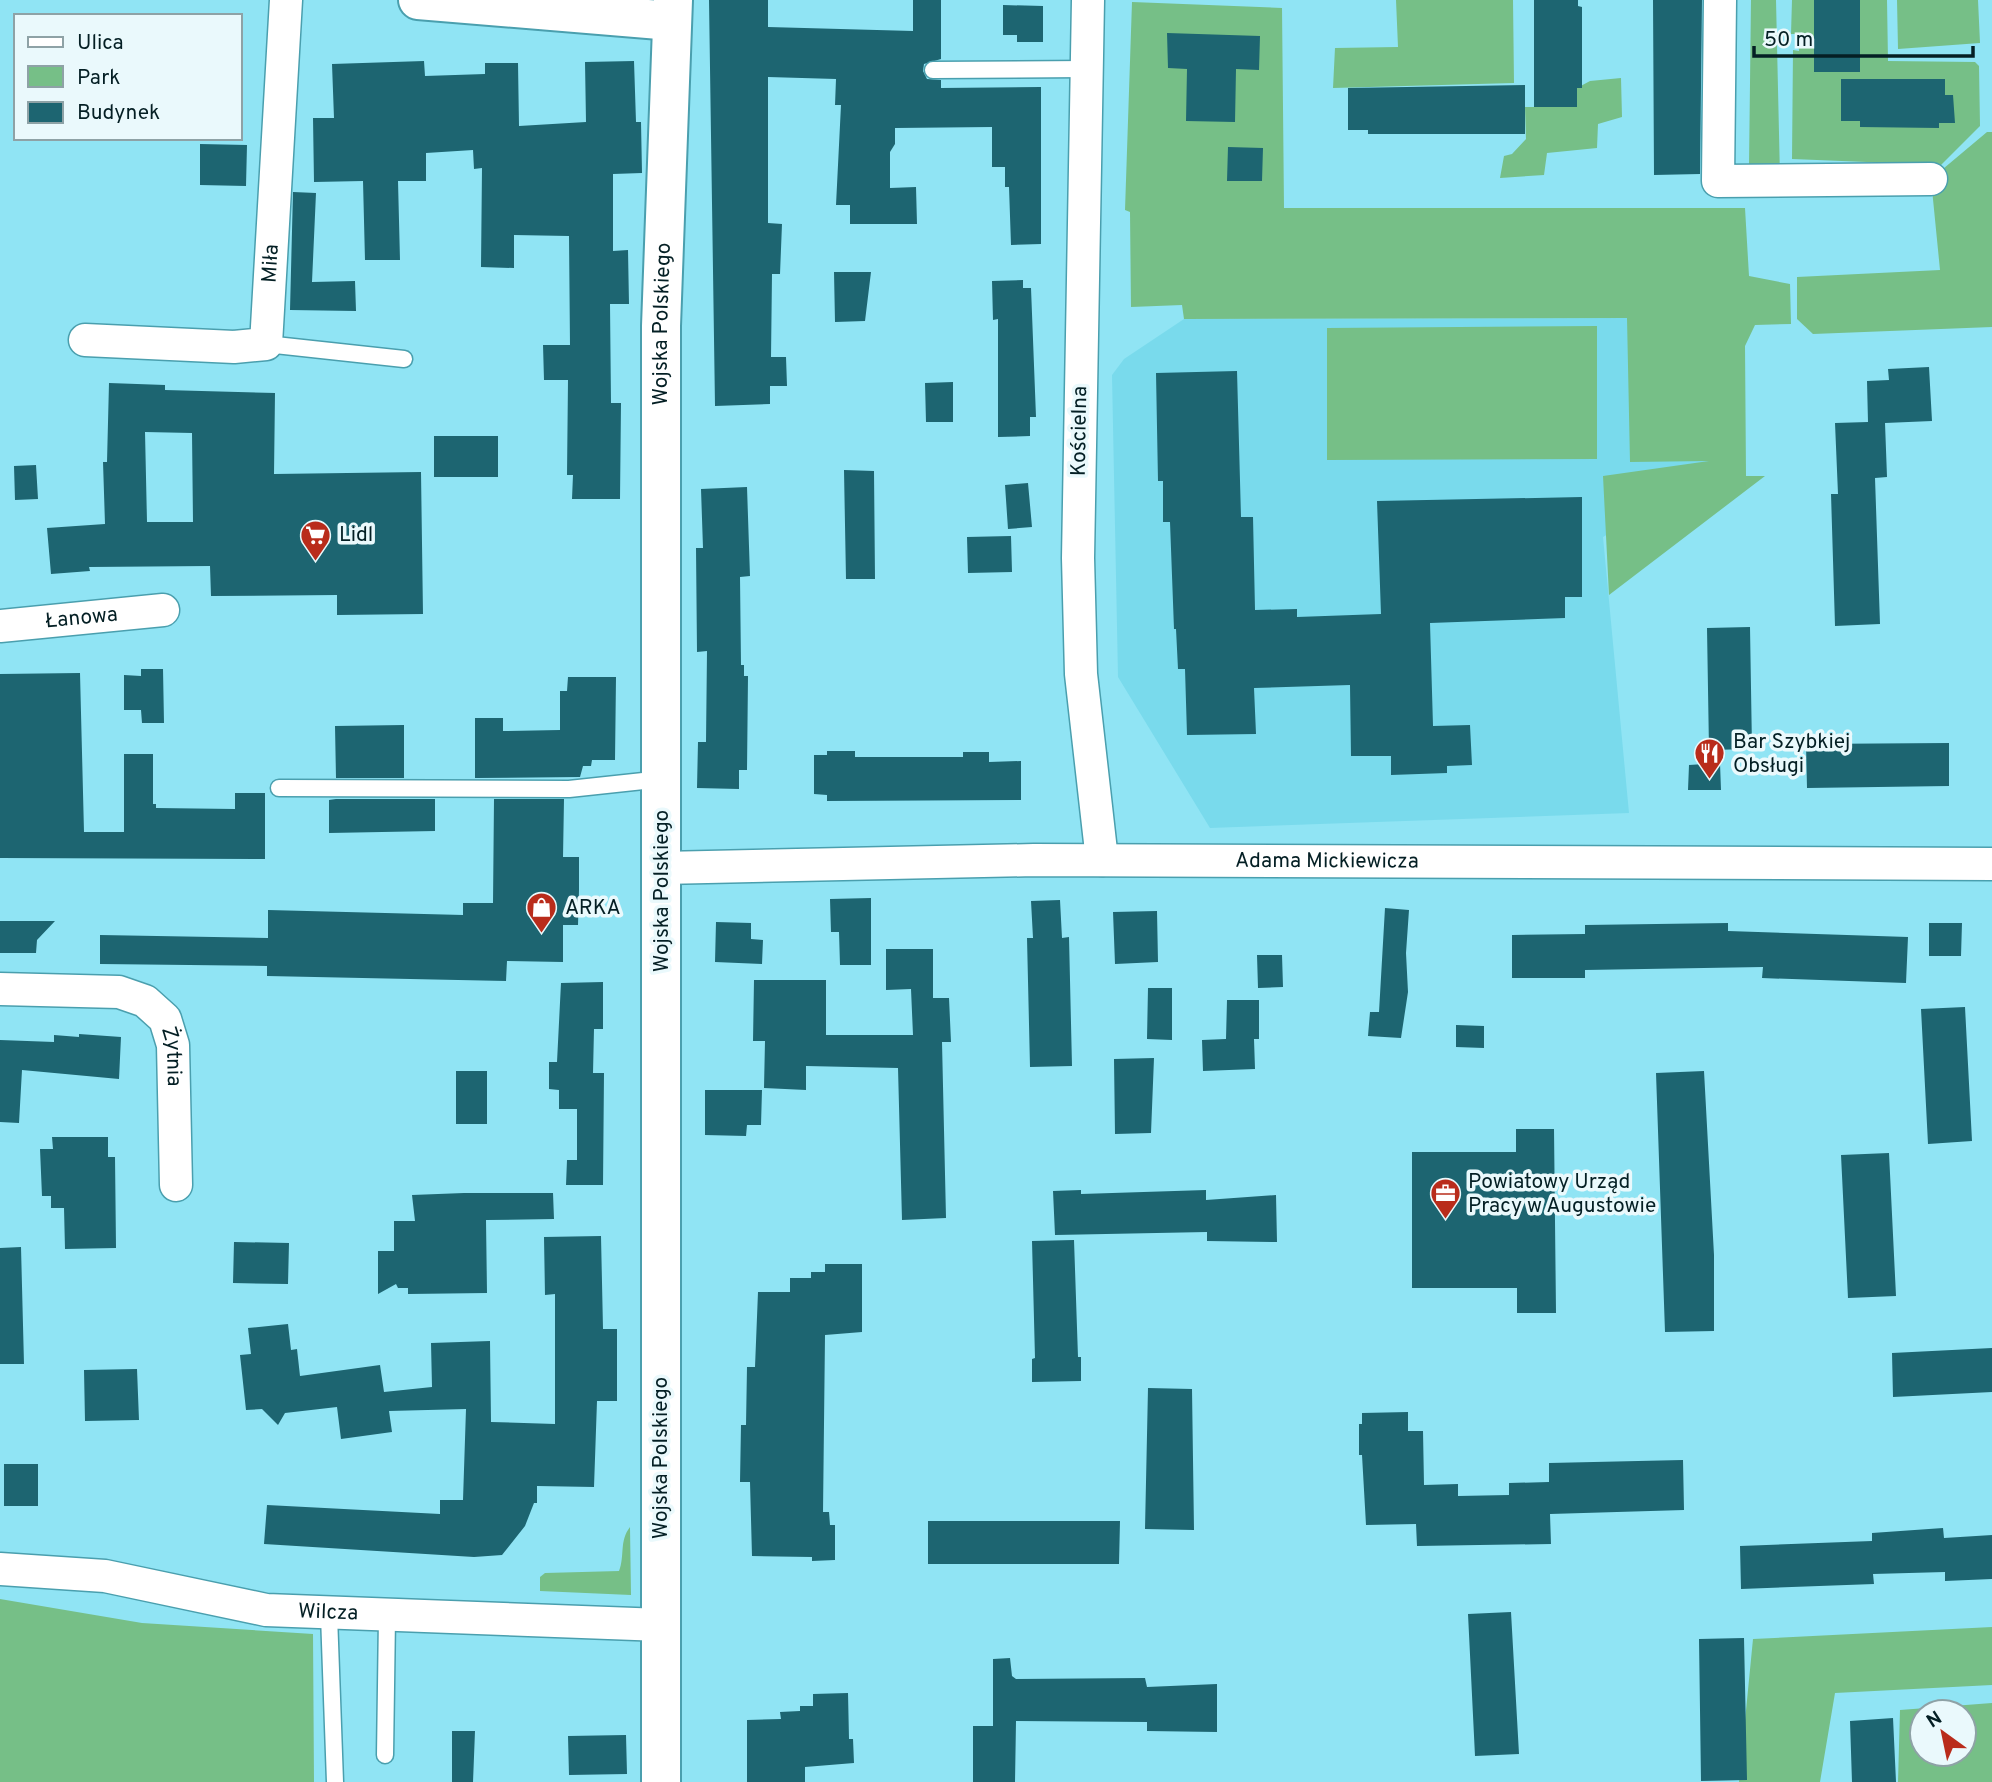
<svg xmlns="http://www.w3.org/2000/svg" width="1992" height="1782" viewBox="0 0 1992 1782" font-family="Overpass,sans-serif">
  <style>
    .built { fill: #79daec }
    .green { fill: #76bf87; fill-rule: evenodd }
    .building { fill: #1d6571; fill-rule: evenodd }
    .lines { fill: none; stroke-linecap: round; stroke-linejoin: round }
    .lane-casing { stroke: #4a9fae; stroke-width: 19 }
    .street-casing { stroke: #4a9fae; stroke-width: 35 }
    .secondary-casing { stroke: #4a9fae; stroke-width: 42 }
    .lane { stroke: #fff; stroke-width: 16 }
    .street { stroke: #fff; stroke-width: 32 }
    .secondary { stroke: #fff; stroke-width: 38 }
    .labels { text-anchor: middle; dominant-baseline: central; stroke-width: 7; stroke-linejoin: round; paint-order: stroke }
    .street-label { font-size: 21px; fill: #041f24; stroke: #eaf9fc }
    .poi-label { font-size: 21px; fill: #041f24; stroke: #eaf9fc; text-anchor: start }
  </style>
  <rect width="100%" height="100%" fill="#90e4f4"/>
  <path class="built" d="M 1627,318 L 1734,462 L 1603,537 L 1629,813 L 1210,828 L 1118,677 L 1112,375 L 1124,359 L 1184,319 Z"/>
  <path class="green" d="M 1396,0 L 1513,0 L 1514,83 L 1333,88 L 1335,48 L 1398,47 Z
    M 1751,0 L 1776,0 L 1780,178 L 1749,166 Z
    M 1792,0 L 1887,0 L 1888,61 L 1975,62 L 1979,66 L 1980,126 L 1941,165 L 1792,159 L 1793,50 L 1799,51 L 1798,34 L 1791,34 Z
    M 1897,0 L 1978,0 L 1980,43 L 1898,49 Z
    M 1132,2 L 1282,8 L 1284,208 L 1745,208 L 1749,276 L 1790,284 L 1791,324 L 1755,325 L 1745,346 L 1746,476 L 1765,476 L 1609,595 L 1603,476 L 1709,461 L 1630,462 L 1627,318 L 1184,319 L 1182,305 L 1131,307 L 1130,212 L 1125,210 Z
    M 1621,78 L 1622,117 L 1598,124 L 1597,148 L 1547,153 L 1544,175 L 1500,178 L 1504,156 L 1512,154 L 1526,139 L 1525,107 L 1577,107 L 1577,88 L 1590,81 Z
    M 1987,132 L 1992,132 L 1992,327 L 1813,334 L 1797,319 L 1797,277 L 1940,270 L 1931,179 Z
    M 1597,326 L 1597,459 L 1327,460 L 1327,328 Z
    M 630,1527 L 631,1595 L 540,1591 L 540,1577 L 545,1573 L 619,1571 C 625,1556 619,1541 630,1527 Z
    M 0,1599 L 142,1623 L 313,1634 L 314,1782 L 0,1782 Z
    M 1992,1627 L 1992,1685 L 1835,1693 L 1820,1782 L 1739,1782 L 1753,1639 Z
    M 1992,1703 L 1992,1782 L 1898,1782 L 1900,1710 ZM 1922,1712 L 1964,1712 L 1964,1754 L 1922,1754 Z"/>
  <path class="building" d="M 709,0 L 768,0 L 768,27 L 913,31 L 913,0 L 941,0 L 941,59 L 924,64 L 923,71 L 927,79 L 941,80 L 941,88 L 1041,87 L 1041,244 L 1011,245 L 1009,187 L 1005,187 L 1005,167 L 992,167 L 992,127 L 895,128 L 895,144 L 890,152 L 890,188 L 916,187 L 917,224 L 850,224 L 850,205 L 836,205 L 841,105 L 835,105 L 836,79 L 768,77 L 768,223 L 782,224 L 780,274 L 772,274 L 771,357 L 786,357 L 787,386 L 770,386 L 770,404 L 715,406 Z
    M 1534,0 L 1578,0 L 1578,6 L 1582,7 L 1582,88 L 1577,88 L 1577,107 L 1534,107 Z
    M 1653,0 L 1702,0 L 1700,174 L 1654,175 Z
    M 1814,0 L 1860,0 L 1860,72 L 1814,72 Z
    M 1003,5 L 1043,6 L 1043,42 L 1017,42 L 1017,35 L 1003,35 Z
    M 1167,33 L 1260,36 L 1259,70 L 1236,69 L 1235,122 L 1186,121 L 1187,69 L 1168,68 Z
    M 424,61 L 425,76 L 485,74 L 485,63 L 518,63 L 519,126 L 586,122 L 585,62 L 634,61 L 636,122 L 641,122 L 642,173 L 613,174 L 613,251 L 628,250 L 629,304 L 610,304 L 611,403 L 621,403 L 620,499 L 572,499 L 573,475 L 567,475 L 568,380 L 544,380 L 543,345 L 570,345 L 569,236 L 514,235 L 514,268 L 481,267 L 482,168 L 474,169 L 473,150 L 426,153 L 426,181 L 398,181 L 400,260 L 365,260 L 363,181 L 314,182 L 313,118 L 334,118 L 332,64 Z
    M 1841,79 L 1945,79 L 1945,95 L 1953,95 L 1955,123 L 1939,123 L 1939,128 L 1860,127 L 1860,121 L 1841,121 Z
    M 1525,85 L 1525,134 L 1368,134 L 1368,130 L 1348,130 L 1348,88 Z
    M 200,144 L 247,145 L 246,186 L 200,185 Z
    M 1228,147 L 1263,148 L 1262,181 L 1227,181 Z
    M 293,192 L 316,193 L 312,282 L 355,281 L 356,311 L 290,310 Z
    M 834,272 L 871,272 L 865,321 L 835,322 Z
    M 1023,280 L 1023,288 L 1031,288 L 1036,417 L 1030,417 L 1030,436 L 998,437 L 998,319 L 993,320 L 992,281 Z
    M 1929,367 L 1932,421 L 1885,423 L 1887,477 L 1875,478 L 1880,624 L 1835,626 L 1831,494 L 1838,494 L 1835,423 L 1868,422 L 1867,381 L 1889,380 L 1888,369 Z
    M 1237,371 L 1241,517 L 1253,517 L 1255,610 L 1297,609 L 1297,617 L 1381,614 L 1377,501 L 1582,497 L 1582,597 L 1565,597 L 1565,618 L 1430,623 L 1433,726 L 1470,725 L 1472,765 L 1447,766 L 1447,773 L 1391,775 L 1391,756 L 1351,756 L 1350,685 L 1254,688 L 1256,734 L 1187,735 L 1185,669 L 1178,669 L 1176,629 L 1174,629 L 1170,522 L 1163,522 L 1163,481 L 1158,481 L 1156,373 Z
    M 953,382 L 953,422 L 926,422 L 925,383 Z
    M 109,383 L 165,385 L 165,390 L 275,393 L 274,474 L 421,472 L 423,614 L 337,615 L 337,595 L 211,596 L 210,566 L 89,567 L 90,571 L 51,574 L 47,528 L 105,524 L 103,462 L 107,462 ZM 145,432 L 192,433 L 193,522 L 147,522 Z
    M 434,436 L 498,436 L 498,477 L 434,477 Z
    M 36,465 L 38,499 L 15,500 L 14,466 Z
    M 844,470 L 874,471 L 875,579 L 846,579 Z
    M 1028,483 L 1032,527 L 1008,529 L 1005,485 Z
    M 747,487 L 750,576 L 740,577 L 741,665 L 744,665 L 744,676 L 748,676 L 747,770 L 739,770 L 739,789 L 697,788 L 698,742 L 706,742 L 707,651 L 697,652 L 696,548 L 703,548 L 701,489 Z
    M 1011,536 L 1012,572 L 968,573 L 967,537 Z
    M 1750,627 L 1752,749 L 1709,750 L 1707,628 Z
    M 141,669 L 163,669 L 164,723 L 142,723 L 141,710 L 124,710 L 124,675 L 141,676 Z
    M 80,673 L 84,832 L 124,832 L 124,754 L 153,754 L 153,804 L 156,804 L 156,808 L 235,809 L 235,793 L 265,793 L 265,859 L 0,858 L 0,674 Z
    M 568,677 L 616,677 L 615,760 L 592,760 L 591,766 L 583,766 L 580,777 L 475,778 L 475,718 L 503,718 L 503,731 L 560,730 L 560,691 L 567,691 Z
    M 404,725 L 404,778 L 336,778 L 335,726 Z
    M 1949,743 L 1949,786 L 1807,788 L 1806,744 Z
    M 827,751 L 855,751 L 855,757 L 963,757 L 963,752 L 989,752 L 989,762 L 1021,761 L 1021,800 L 827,801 L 827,795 L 814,794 L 814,755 L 827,755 Z
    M 1720,763 L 1721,790 L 1688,790 L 1689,765 Z
    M 336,799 L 435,799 L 435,831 L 329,833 L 329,800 Z
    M 494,799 L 564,799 L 563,857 L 579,857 L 579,890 L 578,925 L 563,925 L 563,962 L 507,961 L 506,981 L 267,976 L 267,966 L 100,964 L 100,935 L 268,938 L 268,910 L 463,915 L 463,903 L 493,903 Z
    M 871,898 L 871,965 L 840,965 L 839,932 L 831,932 L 830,899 Z
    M 1060,900 L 1062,938 L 1069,937 L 1072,1066 L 1030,1067 L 1027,938 L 1033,938 L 1031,901 Z
    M 1385,908 L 1409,910 L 1406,953 L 1408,992 L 1401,1038 L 1368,1036 L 1370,1012 L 1379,1012 Z
    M 1157,911 L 1158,962 L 1115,964 L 1113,912 Z
    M 0,921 L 55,921 L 37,940 L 36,953 L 0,953 Z
    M 716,922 L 751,923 L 751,939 L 763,940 L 762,964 L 715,962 Z
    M 1728,923 L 1728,931 L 1908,937 L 1906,983 L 1762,978 L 1763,967 L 1585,970 L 1585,978 L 1512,978 L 1512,935 L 1585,934 L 1585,925 Z
    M 1929,923 L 1962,923 L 1961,956 L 1929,956 Z
    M 886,949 L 933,949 L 933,998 L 949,998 L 951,1042 L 942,1042 L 946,1218 L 902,1220 L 898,1068 L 806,1066 L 806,1090 L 764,1088 L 765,1041 L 753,1041 L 754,980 L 826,980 L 826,1035 L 913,1035 L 911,989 L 886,990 Z
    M 1257,955 L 1282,955 L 1283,987 L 1258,988 Z
    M 603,982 L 603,1029 L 594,1029 L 593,1073 L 604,1073 L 603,1185 L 566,1185 L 567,1160 L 577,1160 L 577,1109 L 559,1109 L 559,1090 L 549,1089 L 549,1062 L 557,1062 L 561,983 Z
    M 1148,988 L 1172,988 L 1172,1040 L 1147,1039 Z
    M 1227,1000 L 1259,1000 L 1259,1039 L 1254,1039 L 1255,1069 L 1203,1071 L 1202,1040 L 1226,1039 Z
    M 1965,1007 L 1972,1141 L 1928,1144 L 1921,1009 Z
    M 1456,1025 L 1484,1026 L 1484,1048 L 1456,1047 Z
    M 79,1034 L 121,1037 L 119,1079 L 22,1070 L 19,1123 L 0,1122 L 0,1040 L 54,1042 L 54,1035 L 79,1037 Z
    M 1154,1058 L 1151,1133 L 1115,1134 L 1114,1059 Z
    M 456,1071 L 487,1071 L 487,1124 L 456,1124 Z
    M 1704,1071 L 1714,1255 L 1714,1331 L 1665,1332 L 1656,1073 Z
    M 705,1090 L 762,1090 L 761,1125 L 747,1125 L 746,1136 L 705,1135 Z
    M 1516,1129 L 1554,1129 L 1556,1313 L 1517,1313 L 1517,1288 L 1412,1288 L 1412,1152 L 1516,1152 Z
    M 52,1137 L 108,1137 L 108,1157 L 115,1157 L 116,1248 L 65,1249 L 64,1208 L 51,1208 L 51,1196 L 42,1196 L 40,1149 L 53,1149 Z
    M 1889,1153 L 1896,1296 L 1848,1298 L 1841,1155 Z
    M 1081,1190 L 1081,1194 L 1206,1190 L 1206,1200 L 1276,1195 L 1277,1242 L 1207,1241 L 1207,1232 L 1055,1235 L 1053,1191 Z
    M 464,1193 L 553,1193 L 554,1219 L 486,1220 L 487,1293 L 408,1294 L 408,1288 L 398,1288 L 396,1284 L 378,1294 L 378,1251 L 394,1251 L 394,1221 L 415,1221 L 412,1195 Z
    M 601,1236 L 603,1329 L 617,1329 L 617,1401 L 597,1401 L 594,1487 L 537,1486 L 537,1503 L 534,1503 L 525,1526 L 502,1555 L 474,1557 L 264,1544 L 267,1505 L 440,1514 L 440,1500 L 463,1500 L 466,1409 L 389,1411 L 392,1432 L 341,1439 L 337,1407 L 285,1413 L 278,1425 L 262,1409 L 246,1410 L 240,1355 L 251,1354 L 248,1328 L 288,1324 L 291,1350 L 297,1349 L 300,1376 L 380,1365 L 384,1392 L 432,1387 L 431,1343 L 490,1341 L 491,1422 L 555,1424 L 555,1294 L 545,1295 L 544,1237 Z
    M 1074,1240 L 1078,1357 L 1081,1357 L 1081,1381 L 1032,1382 L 1032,1359 L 1035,1358 L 1032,1241 Z
    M 234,1242 L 289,1243 L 288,1284 L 233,1283 Z
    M 21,1247 L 24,1364 L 0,1364 L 0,1248 Z
    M 825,1264 L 862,1264 L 862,1332 L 825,1335 L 823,1512 L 829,1512 L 830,1525 L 835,1525 L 835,1560 L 812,1561 L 812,1557 L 752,1556 L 750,1482 L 740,1482 L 741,1425 L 746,1425 L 747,1367 L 755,1367 L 758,1292 L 790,1292 L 790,1278 L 811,1278 L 811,1272 L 825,1272 Z
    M 1992,1348 L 1992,1392 L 1893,1397 L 1892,1353 Z
    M 137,1369 L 139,1420 L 85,1421 L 84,1370 Z
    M 1148,1388 L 1192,1389 L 1194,1530 L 1145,1529 Z
    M 1408,1412 L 1408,1431 L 1423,1431 L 1424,1485 L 1458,1484 L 1458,1496 L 1509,1495 L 1509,1483 L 1549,1482 L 1549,1463 L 1683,1460 L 1684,1510 L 1550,1514 L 1551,1544 L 1417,1546 L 1416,1524 L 1366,1525 L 1362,1455 L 1359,1455 L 1359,1424 L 1362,1424 L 1362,1413 Z
    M 4,1464 L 38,1464 L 38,1506 L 4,1506 Z
    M 928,1521 L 1120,1521 L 1119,1564 L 928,1564 Z
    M 1943,1528 L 1944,1538 L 1992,1535 L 1992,1579 L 1945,1581 L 1945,1572 L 1873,1574 L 1874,1584 L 1741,1589 L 1740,1546 L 1872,1541 L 1872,1533 Z
    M 1511,1612 L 1519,1754 L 1475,1756 L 1468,1614 Z
    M 1744,1638 L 1747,1780 L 1701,1781 L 1699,1639 Z
    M 1010,1658 L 1012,1676 L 1016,1679 L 1145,1678 L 1147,1687 L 1217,1684 L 1217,1732 L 1147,1731 L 1147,1722 L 1016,1721 L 1015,1782 L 973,1782 L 973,1726 L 993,1726 L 993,1659 Z
    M 848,1693 L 849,1739 L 853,1739 L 854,1763 L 805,1767 L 805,1782 L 747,1782 L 747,1720 L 781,1719 L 780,1712 L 800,1711 L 800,1706 L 813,1706 L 813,1694 Z
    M 1893,1718 L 1896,1782 L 1852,1782 L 1850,1721 Z
    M 452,1731 L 475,1731 L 473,1782 L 452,1782 Z
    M 626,1735 L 627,1774 L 569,1775 L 568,1736 Z"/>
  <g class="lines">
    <defs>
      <path id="lane" d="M 933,70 L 1087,69
        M 266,344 L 404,359
        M 279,788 L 569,789 L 662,779
        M 329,1615 L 335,1782
        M 385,1755 L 387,1617"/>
      <g id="street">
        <path d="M 1088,0 L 1078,558 L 1081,674 L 1102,860"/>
        <path d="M 1720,0 L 1718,181 L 1931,179"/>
        <path id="s1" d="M 85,340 L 234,347 L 266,344 L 286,0"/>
        <path id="s2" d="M 0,626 L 163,610"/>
        <path id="s3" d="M 662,868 L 1034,860 L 1992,864"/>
        <path id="s4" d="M 0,989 L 119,992 L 145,1001 L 165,1019 L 173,1045 L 176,1185"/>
        <path id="s5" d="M 0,1569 L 105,1576 L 266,1610 L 662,1625"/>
      </g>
      <g id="secondary">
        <path d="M 418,0 L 672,21"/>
        <path id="s6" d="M 661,1782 L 661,326 L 673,0"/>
      </g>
    </defs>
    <use href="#lane" class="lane-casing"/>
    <use href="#street" class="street-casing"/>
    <use href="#secondary" class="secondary-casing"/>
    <use href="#lane" class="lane"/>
    <use href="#street" class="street"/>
    <use href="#secondary" class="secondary"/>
  </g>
  <defs>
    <symbol id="supermarket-pin" viewBox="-11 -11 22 30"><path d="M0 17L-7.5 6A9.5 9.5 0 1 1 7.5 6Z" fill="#b92c1b" stroke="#eaf9fc"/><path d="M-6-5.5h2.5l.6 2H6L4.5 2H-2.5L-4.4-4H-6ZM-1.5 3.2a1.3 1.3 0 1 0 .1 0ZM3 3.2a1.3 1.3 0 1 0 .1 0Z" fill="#fff"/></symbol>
    <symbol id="restaurant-pin" viewBox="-11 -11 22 30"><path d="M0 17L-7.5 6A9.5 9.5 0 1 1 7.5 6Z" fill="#b92c1b" stroke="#eaf9fc"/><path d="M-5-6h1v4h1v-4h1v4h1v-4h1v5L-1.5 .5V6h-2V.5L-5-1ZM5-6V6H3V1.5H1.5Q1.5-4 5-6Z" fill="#fff"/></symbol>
    <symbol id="shop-pin" viewBox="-11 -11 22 30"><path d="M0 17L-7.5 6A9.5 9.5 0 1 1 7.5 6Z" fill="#b92c1b" stroke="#eaf9fc"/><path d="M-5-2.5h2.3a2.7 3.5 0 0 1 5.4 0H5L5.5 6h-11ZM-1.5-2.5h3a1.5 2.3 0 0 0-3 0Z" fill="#fff"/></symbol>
    <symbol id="office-pin" viewBox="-11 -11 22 30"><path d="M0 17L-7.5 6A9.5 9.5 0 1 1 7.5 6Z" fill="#b92c1b" stroke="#eaf9fc"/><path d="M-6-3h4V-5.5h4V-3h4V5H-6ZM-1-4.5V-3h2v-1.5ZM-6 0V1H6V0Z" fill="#fff"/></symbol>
  </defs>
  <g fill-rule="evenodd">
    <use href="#supermarket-pin" x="298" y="518" width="35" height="47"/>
    <use href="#restaurant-pin" x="1692" y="736" width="35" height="47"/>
    <use href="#shop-pin" x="524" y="890" width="35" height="47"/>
    <use href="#office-pin" x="1428" y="1176" width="35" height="47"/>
  </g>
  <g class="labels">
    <g class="street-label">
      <text stroke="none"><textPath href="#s1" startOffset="262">Miła</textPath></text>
      <text stroke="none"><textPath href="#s6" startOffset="1458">Wojska Polskiego</textPath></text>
      <text transform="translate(1080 431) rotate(-89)">Kościelna</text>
      <text stroke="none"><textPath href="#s2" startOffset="82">Łanowa</textPath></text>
      <text stroke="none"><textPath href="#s3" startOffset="665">Adama Mickiewicza</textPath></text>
      <text transform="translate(662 891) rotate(-90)">Wojska Polskiego</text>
      <text stroke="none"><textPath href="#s4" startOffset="212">Żytnia</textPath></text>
      <text transform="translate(661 1458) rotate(-90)">Wojska Polskiego</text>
      <text stroke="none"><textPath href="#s5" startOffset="332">Wilcza</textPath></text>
    </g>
    <g class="poi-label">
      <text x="339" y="535">Lidl</text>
      <text x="1733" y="742">Bar Szybkiej<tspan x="1733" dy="24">Obsługi</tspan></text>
      <text x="565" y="908">ARKA</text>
      <text x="1468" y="1182">Powiatowy Urząd<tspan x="1468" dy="24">Pracy w Augustowie</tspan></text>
    </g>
  </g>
  <rect x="14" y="14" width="228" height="126" fill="#eaf9fc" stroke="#8ea2a6" stroke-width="2"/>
  <rect x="28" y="37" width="35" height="10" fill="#ffffff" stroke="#8ea2a6" stroke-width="2"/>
  <text x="77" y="49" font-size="21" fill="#041f24">Ulica</text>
  <rect x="28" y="66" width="35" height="21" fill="#76bf87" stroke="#8ea2a6" stroke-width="2"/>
  <text x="77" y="84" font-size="21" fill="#041f24">Park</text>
  <rect x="28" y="102" width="35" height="21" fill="#1d6571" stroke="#8ea2a6" stroke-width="2"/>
  <text x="77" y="119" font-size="21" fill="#041f24">Budynek</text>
  <g transform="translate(1943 1733) rotate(327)"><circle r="33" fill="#eaf9fc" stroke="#8ea2a6" stroke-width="2"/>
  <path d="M0-5L12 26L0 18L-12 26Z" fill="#b92c1b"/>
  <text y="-10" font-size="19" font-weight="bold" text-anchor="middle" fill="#041f24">N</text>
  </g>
  <path d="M1754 46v10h219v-10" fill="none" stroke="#041f24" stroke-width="3.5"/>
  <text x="1764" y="46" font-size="21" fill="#041f24" stroke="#eaf9fc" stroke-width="5" paint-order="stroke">50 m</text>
</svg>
